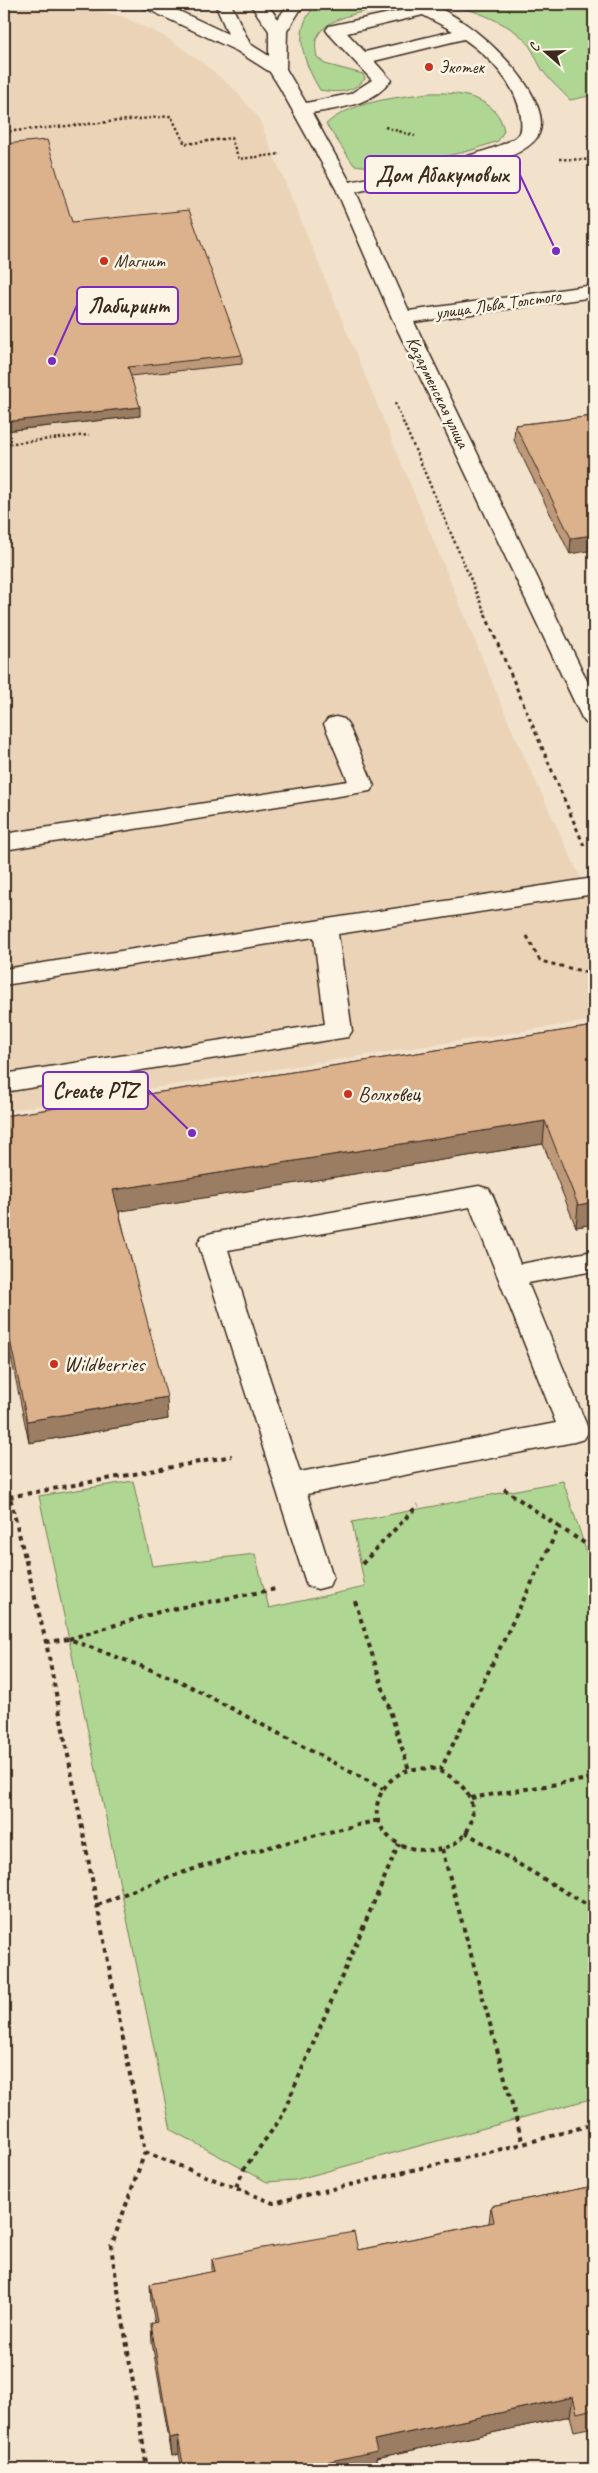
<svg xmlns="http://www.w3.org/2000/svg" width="598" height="2473" viewBox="0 0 598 2473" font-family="Caveat,sans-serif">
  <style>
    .built { fill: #ebd3b8 }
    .green { fill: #afd692; stroke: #758058 }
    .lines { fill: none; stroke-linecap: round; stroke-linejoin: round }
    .minor-casing { stroke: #3b2a1e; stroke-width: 3 }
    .path-far2 { stroke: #3b2a1e; stroke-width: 2.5; stroke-dasharray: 2.5 2.5; stroke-linecap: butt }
    .path-far1 { stroke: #3b2a1e; stroke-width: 3; stroke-dasharray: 4 4; stroke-linecap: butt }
    .path { stroke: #3b2a1e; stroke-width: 4; stroke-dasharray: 4.5 4.5; stroke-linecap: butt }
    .minor { fill: #fcf5e5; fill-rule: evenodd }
    .wall { fill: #bd9979; stroke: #3b2a1e }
    .shaded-wall { fill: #9a7d63; stroke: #3b2a1e }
    .building { fill: #dcb28d; stroke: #3b2a1e }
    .poi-dot { fill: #c8321e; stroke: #fcf5e5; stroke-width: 2 }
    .labels { text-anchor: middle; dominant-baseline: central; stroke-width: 5; stroke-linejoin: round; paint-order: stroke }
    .far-poi-label { font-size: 18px; fill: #3b2a1e; stroke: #fcf5e5; text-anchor: start }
    .far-street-label { font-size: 18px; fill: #3b2a1e; stroke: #fcf5e5 }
    .poi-label { font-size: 21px; fill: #3b2a1e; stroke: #fcf5e5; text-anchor: start }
    .leader { fill: none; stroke: #7b2cbf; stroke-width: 2 }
    .callout-dot { fill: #7b2cbf; stroke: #fcf5e5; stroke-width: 2 }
    .callout { fill: #fcf5e5; stroke: #7b2cbf; stroke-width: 2 }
    .callout-label { font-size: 22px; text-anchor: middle; font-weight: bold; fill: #3b2a1e }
  </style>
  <rect width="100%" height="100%" fill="#f2e1cb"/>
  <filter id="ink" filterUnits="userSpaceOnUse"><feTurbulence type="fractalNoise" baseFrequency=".02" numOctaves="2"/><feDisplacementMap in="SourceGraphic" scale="10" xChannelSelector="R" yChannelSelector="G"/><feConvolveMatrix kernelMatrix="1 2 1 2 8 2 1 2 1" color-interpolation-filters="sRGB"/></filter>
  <g filter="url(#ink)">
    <path class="built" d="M 4,4 L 76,4 L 123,17 L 164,36 L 203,63 L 235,90 L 258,117 L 512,730 L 594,907 L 594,1020 L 4,1111 Z"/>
    <path class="green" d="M 317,4 L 581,4 L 594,15 L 594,95 L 570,100 C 561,90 547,79 540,66 C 532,50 529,41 513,30 C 497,20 475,10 457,7 C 427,2 340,7 321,31 C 314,39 315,47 317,57 L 325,64 L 363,74 L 365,79 C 352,93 338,93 320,90 C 304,63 290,30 317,4 Z
      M 428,93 C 458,92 498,96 504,131 L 498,141 L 472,150 L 422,162 L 379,168 L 354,165 L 326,124 C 352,101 395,98 428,93 Z
      M 133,1481 L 152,1566 L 255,1554 L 269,1608 L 365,1587 L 352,1522 L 563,1481 L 594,1574 L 594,2098 L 295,2180 L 267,2182 L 171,2130 L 39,1496 Z"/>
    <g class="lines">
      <defs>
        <path id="minor" d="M 143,4 L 164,4 L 228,34 L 215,4 L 231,4 L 250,44 L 269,56 L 269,31 L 250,4 L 267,4 L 278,19 L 288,4 L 304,4 L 287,31 L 286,69 L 306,103 L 350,94 L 372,80 L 329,34 L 326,30 L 329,26 C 352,21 376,16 399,11 C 407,9 417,5 425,5 C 462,6 571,107 533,142 C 512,162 476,165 448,171 C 417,178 386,185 356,192 L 409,311 L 594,285 L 594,297 L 414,322 L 594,695 L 594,725 L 586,723 L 582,718 L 392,318 L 336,189 L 280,88 L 270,72 L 237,51 L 145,8 ZM 423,15 L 453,31 L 365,52 L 347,33 ZM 464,39 C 490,57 517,85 521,117 C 521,123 523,131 518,135 C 499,155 383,175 350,182 L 312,113 C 340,108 373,105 391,80 L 374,61 Z
          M 336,717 L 344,719 L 348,724 L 374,786 L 370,791 L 4,850 L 4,834 L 348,781 L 324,724 L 328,719 Z
          M 594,878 L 594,894 L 338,934 L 352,1031 L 348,1037 L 4,1092 L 4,1074 L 325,1024 L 314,937 L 4,985 L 4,969 Z
          M 479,1186 L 489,1189 L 493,1196 L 520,1264 L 594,1251 L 594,1271 L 528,1283 L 589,1431 L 584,1439 L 574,1442 L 307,1494 L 333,1577 L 329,1586 L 318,1589 L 307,1586 L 198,1243 L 202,1236 L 212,1233 ZM 470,1207 L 556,1423 L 300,1472 L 228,1250 Z"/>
      </defs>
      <use href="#minor" class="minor-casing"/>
      <path class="path-far2" d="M 385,127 L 415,136
        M 4,132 L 171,116 L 185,144 L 231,138 L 239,159 L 281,154
        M 559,159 L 594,160
        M 395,403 L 486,615
        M 4,444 L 89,435"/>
      <path class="path-far1" d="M 485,614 L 585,848
        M 527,936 L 540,961 L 594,974"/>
      <path class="path" d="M 588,1469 L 594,1485
        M 4,1473 L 46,1642 L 145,2152 L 111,2247 L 147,2469
        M 504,1489 L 559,1527
        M 9,1497 L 232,1456
        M 362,1564 L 418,1505
        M 355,1601 L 409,1770
        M 69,1639 L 162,1611 L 276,1589
        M 46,1642 L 69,1639 L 178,1680 L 383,1789
        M 431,1768 C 499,1789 476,1861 415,1849 C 403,1847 390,1841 383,1830 C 367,1807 384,1778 408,1770 C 415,1768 424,1769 431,1768 Z
        M 440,1771 L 559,1527 L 594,1549
        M 471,1798 L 594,1778
        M 465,1832 L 594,1909
        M 442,1849 L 523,2144
        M 98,1905 C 189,1865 283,1843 379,1820
        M 145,2152 L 273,2203 L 523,2144 L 594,2124
        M 236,2187 L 244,2169 L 281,2118 L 399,1844"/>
      <use href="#minor" class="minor"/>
    </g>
    <path class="wall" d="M 581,4 L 594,4 L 594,15 Z
      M 4,144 L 72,222 L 242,355 L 242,364 L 130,376 L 140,416 L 4,431 Z
      M 594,416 L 570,554 L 514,440 L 515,425 Z
      M 594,1026 L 594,1224 L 576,1227 L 543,1144 L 119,1211 L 168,1419 L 29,1443 L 4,1323 L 4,1116 Z
      M 594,2186 L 594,2427 L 574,2431 L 570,2416 L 376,2458 L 376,2469 L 182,2469 L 179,2454 L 172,2456 L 152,2343 L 151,2324 L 155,2323 L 151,2303 L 150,2284 L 212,2272 L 212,2259 L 358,2250 L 489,2223 L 491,2206 Z"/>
    <path class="shaded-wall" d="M 140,407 L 140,416 L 4,431 L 4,422 Z
      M 594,535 L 594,550 L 570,554 L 571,538 Z
      M 545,1121 L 543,1144 L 115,1212 L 113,1190 Z
      M 594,1202 L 594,1224 L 576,1227 L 578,1205 Z
      M 167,1397 L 168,1419 L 29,1443 L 27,1421 Z
      M 573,2397 L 570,2416 L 376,2458 L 376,2469 L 294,2469 L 374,2440 Z
      M 178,2436 L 179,2454 L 172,2456 L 170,2438 Z
      M 254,2462 L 254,2469 L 220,2469 Z"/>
    <path class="building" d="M 47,140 L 72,222 L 189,210 L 242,355 L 128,367 L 140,407 L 4,422 L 4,144 Z
      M 594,416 L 594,535 L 571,538 L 515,425 Z
      M 594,1026 L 594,1202 L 578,1205 L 545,1121 L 113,1190 L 167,1397 L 27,1421 L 4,1311 L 4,1116 Z
      M 594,2186 L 594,2409 L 577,2413 L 573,2397 L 374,2440 L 377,2451 L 294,2469 L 255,2469 L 254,2462 L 220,2469 L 184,2469 L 178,2436 L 170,2438 L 151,2324 L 157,2322 L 150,2284 L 215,2271 L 212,2259 L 257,2249 L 354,2232 L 358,2250 L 494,2222 L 491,2206 Z"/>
  </g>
  <g class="poi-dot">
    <circle cx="429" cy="67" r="5"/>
    <circle cx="104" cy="261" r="5"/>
    <circle cx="348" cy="1094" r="5"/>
    <circle cx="54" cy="1364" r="5"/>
  </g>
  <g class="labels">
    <g class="far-poi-label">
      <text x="439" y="67">Экотек</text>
      <text x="114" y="261">Магнит</text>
    </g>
    <g class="far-street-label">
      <text transform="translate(498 304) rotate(-8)">улица Льва Толстого</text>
      <text transform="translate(438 392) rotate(64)">Казарменская улица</text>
    </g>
    <g class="poi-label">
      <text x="358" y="1094">Волховец</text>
      <text x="64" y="1364">Wildberries</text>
    </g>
  </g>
  <path class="leader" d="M556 251L520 175M52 361L77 305M192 1133L148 1090"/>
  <g class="callout-dot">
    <circle cx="556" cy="251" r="5"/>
    <circle cx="52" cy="361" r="5"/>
    <circle cx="192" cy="1133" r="5"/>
  </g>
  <g class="callout">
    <rect x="365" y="156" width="155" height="37" rx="5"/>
    <rect x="77" y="287" width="101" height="37" rx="5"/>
    <rect x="43" y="1072" width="105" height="37" rx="5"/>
  </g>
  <g class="callout-label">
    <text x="442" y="182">Дом Абакумовых</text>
    <text x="128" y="313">Лабиринт</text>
    <text x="95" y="1098">Create PTZ</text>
  </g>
  <rect width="598" height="2473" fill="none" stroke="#fcf5e5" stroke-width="20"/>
  <rect x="10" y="10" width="578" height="2453" fill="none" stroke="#3b2a1e" stroke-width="2" filter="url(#ink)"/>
  <g transform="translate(546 52) rotate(290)" stroke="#fcf5e5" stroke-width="4" paint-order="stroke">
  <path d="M0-4L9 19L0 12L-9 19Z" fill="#3b2a1e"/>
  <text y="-8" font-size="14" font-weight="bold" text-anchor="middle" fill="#3b2a1e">С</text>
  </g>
</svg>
